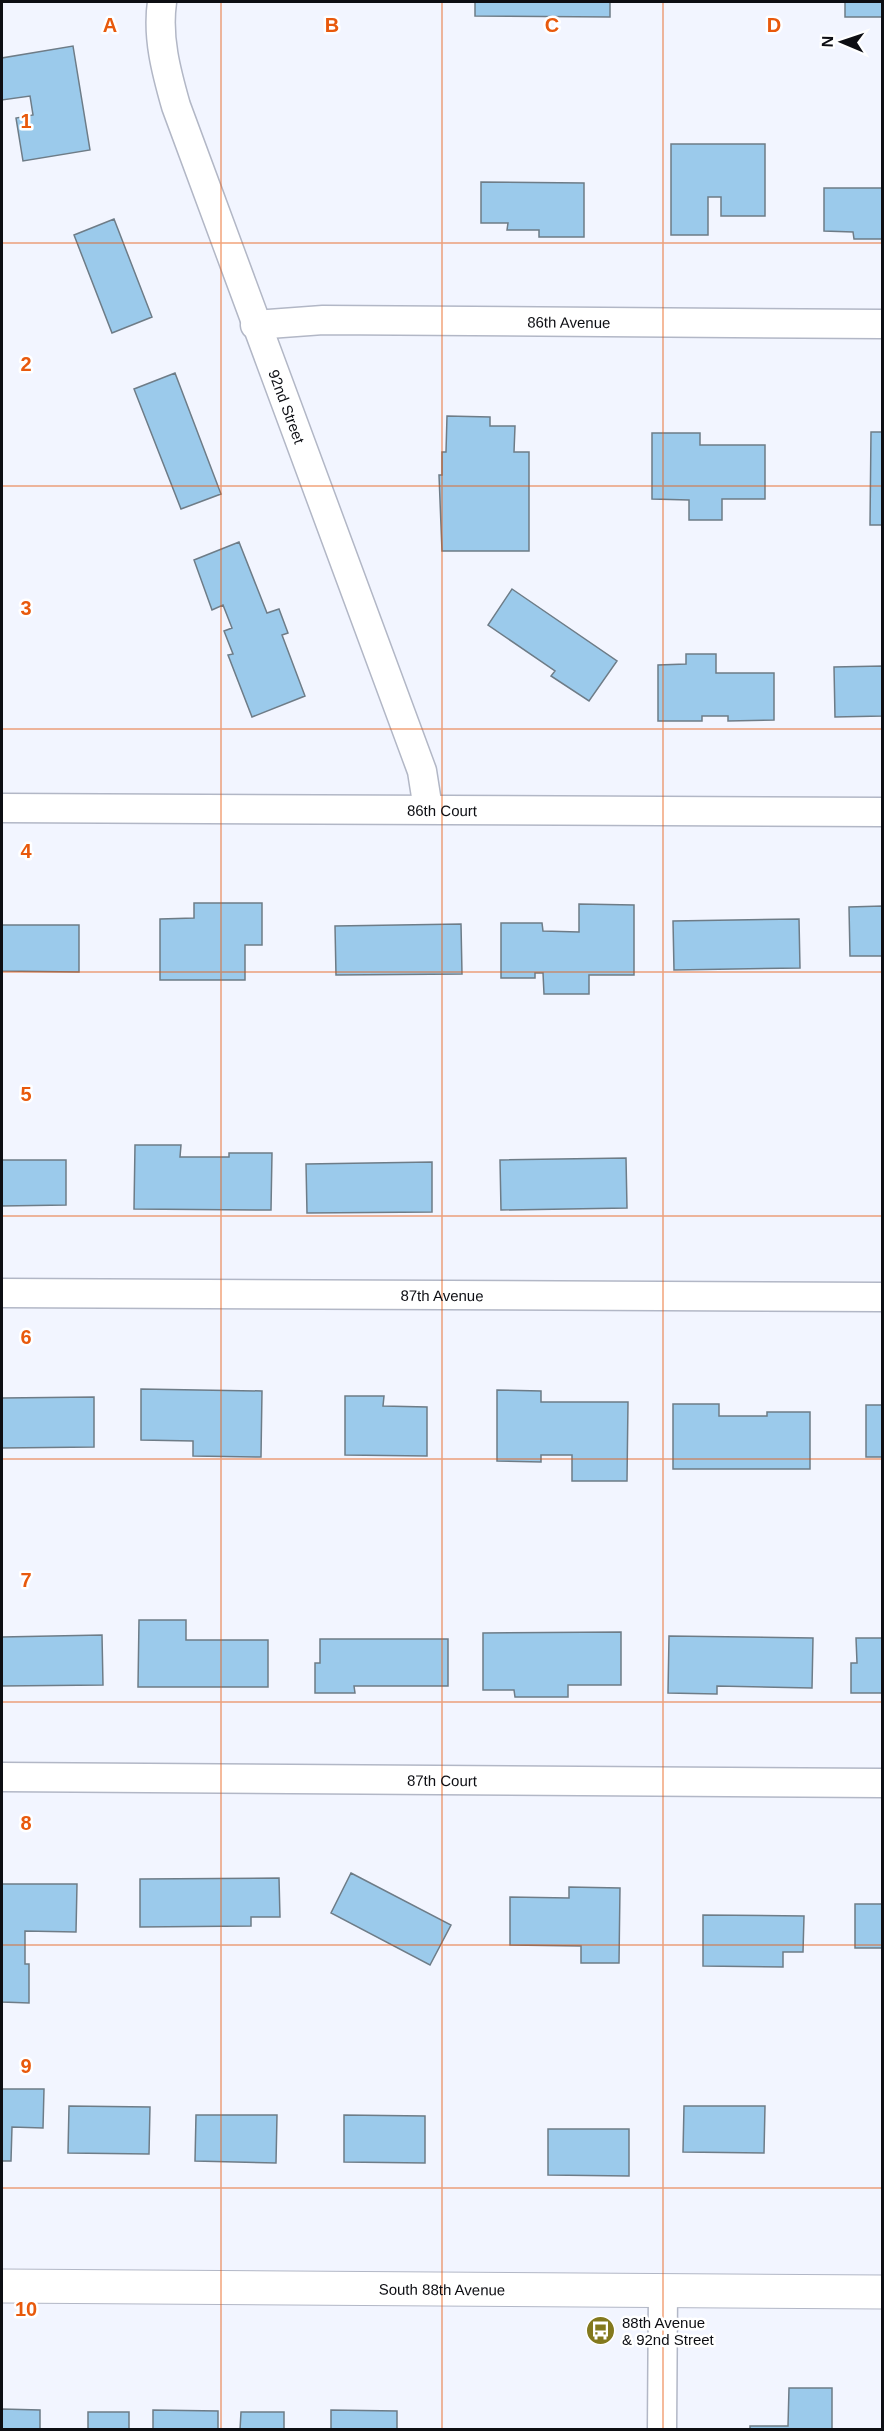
<svg xmlns="http://www.w3.org/2000/svg" width="884" height="2431" viewBox="0 0 884 2431" font-family="Helvetica,sans-serif">
  <style>
    .building { fill: #9bcaeb; stroke: #6e7c87; stroke-width: 1.5 }
    .lines { fill: none; stroke-linecap: round; stroke-linejoin: round }
    .minor-casing { stroke: #b2b7c6; stroke-width: 31 }
    .tertiary-casing { stroke: #b2b7c6; stroke-width: 35 }
    .minor { stroke: #fff; stroke-width: 28 }
    .tertiary { stroke: #fff; stroke-width: 33 }
    .grid { fill: none; stroke: #e8590c; stroke-width: 1.5; stroke-opacity: 0.55 }
    .labels { text-anchor: middle; dominant-baseline: central; stroke-width: 5; stroke-linejoin: round; paint-order: stroke }
    .street-label { font-size: 15px; fill: #0d0e13; stroke: #fff }
    .poi-label { font-size: 15px; fill: #0d0e13; stroke: #fff; text-anchor: start }
    .grid-label { font-size: 20px; text-anchor: middle; font-weight: bold; fill: #e8590c; stroke: #fff; stroke-width: 5; stroke-linejoin: round; paint-order: stroke }
  </style>
  <rect width="100%" height="100%" fill="#f2f5ff"/>
  <path class="building" d="M 475,2 L 610,2 L 610,17 L 475,16 Z
    M 845,2 L 882,2 L 882,17 L 845,17 Z
    M 73,46 L 90,150 L 23,161 L 16,118 L 33,115 L 30,96 L 2,100 L 2,58 Z
    M 671,144 L 765,144 L 765,216 L 721,216 L 721,197 L 708,197 L 708,235 L 671,235 Z
    M 481,182 L 584,183 L 584,237 L 539,237 L 539,230 L 507,230 L 508,223 L 481,223 Z
    M 824,188 L 882,188 L 882,239 L 854,239 L 853,232 L 824,231 Z
    M 114,219 L 152,317 L 112,333 L 74,235 Z
    M 175,373 L 221,494 L 181,509 L 134,389 Z
    M 447,416 L 490,417 L 490,426 L 515,426 L 514,452 L 529,452 L 529,551 L 442,551 L 439,475 L 442,475 L 442,452 L 446,452 Z
    M 871,432 L 882,432 L 882,525 L 870,525 Z
    M 652,433 L 700,433 L 700,445 L 765,445 L 765,499 L 722,499 L 722,520 L 689,520 L 689,500 L 652,499 Z
    M 239,542 L 267,613 L 279,609 L 288,633 L 282,635 L 305,696 L 252,717 L 228,655 L 233,654 L 224,631 L 232,628 L 223,605 L 212,610 L 194,560 Z
    M 512,589 L 617,661 L 589,701 L 551,676 L 555,671 L 488,625 Z
    M 686,654 L 716,654 L 716,673 L 774,673 L 774,720 L 728,721 L 728,716 L 702,716 L 702,721 L 658,721 L 658,665 L 686,664 Z
    M 882,666 L 882,716 L 835,717 L 834,667 Z
    M 194,903 L 262,903 L 262,945 L 245,945 L 245,980 L 160,980 L 160,919 L 194,918 Z
    M 579,904 L 634,905 L 634,975 L 589,975 L 589,994 L 544,994 L 543,973 L 535,973 L 535,978 L 501,978 L 501,923 L 542,923 L 543,931 L 579,932 Z
    M 882,906 L 882,956 L 850,956 L 849,907 Z
    M 799,919 L 800,968 L 674,970 L 673,921 Z
    M 461,924 L 462,974 L 336,975 L 335,926 Z
    M 2,925 L 79,925 L 79,972 L 2,971 Z
    M 135,1145 L 181,1145 L 180,1157 L 229,1157 L 229,1153 L 272,1153 L 271,1210 L 134,1209 Z
    M 626,1158 L 627,1208 L 501,1210 L 500,1160 Z
    M 2,1160 L 66,1160 L 66,1205 L 2,1206 Z
    M 432,1162 L 432,1212 L 307,1213 L 306,1164 Z
    M 141,1389 L 262,1391 L 261,1457 L 193,1456 L 193,1441 L 141,1440 Z
    M 497,1390 L 541,1391 L 541,1402 L 628,1402 L 627,1481 L 572,1481 L 572,1455 L 541,1455 L 541,1462 L 497,1461 Z
    M 345,1396 L 384,1396 L 383,1406 L 427,1407 L 427,1456 L 345,1455 Z
    M 94,1397 L 94,1447 L 2,1448 L 2,1398 Z
    M 673,1404 L 719,1404 L 719,1416 L 767,1416 L 767,1412 L 810,1412 L 810,1469 L 673,1469 Z
    M 866,1405 L 882,1405 L 882,1457 L 866,1457 Z
    M 139,1620 L 186,1620 L 186,1640 L 268,1640 L 268,1687 L 138,1687 Z
    M 621,1632 L 621,1685 L 568,1685 L 568,1697 L 515,1697 L 514,1690 L 483,1690 L 483,1633 Z
    M 102,1635 L 103,1685 L 2,1686 L 2,1637 Z
    M 669,1636 L 813,1638 L 812,1688 L 717,1686 L 717,1694 L 668,1693 Z
    M 856,1638 L 882,1638 L 882,1693 L 851,1693 L 851,1663 L 857,1663 Z
    M 320,1639 L 448,1639 L 448,1686 L 354,1686 L 355,1693 L 315,1693 L 315,1663 L 320,1663 Z
    M 351,1873 L 451,1925 L 430,1965 L 331,1913 Z
    M 279,1878 L 280,1917 L 251,1917 L 251,1926 L 140,1927 L 140,1879 Z
    M 2,1884 L 77,1884 L 76,1932 L 25,1931 L 25,1964 L 29,1964 L 29,2003 L 2,2002 Z
    M 569,1887 L 620,1888 L 619,1963 L 581,1963 L 581,1946 L 510,1945 L 510,1897 L 569,1898 Z
    M 855,1904 L 882,1904 L 882,1948 L 855,1948 Z
    M 703,1915 L 804,1916 L 803,1952 L 783,1952 L 783,1967 L 703,1966 Z
    M 2,2089 L 44,2089 L 43,2128 L 12,2127 L 11,2161 L 2,2161 Z
    M 69,2106 L 150,2107 L 149,2154 L 68,2153 Z
    M 684,2106 L 765,2106 L 764,2153 L 683,2152 Z
    M 196,2115 L 277,2115 L 276,2163 L 195,2161 Z
    M 344,2115 L 425,2116 L 425,2163 L 344,2162 Z
    M 548,2129 L 629,2129 L 629,2176 L 548,2175 Z
    M 789,2388 L 832,2388 L 832,2430 L 750,2430 L 750,2426 L 788,2426 Z
    M 2,2409 L 40,2410 L 40,2430 L 2,2430 Z
    M 153,2410 L 218,2411 L 218,2430 L 153,2430 Z
    M 331,2410 L 397,2411 L 397,2430 L 331,2430 Z
    M 88,2412 L 129,2412 L 129,2430 L 88,2430 Z
    M 241,2412 L 284,2412 L 284,2430 L 240,2430 Z"/>
  <g class="lines">
    <defs>
      <g id="minor">
        <path id="s1" d="M 162,2 C 157,37 166,71 176,106 L 422,771 L 428,809"/>
        <path id="s2" d="M 255,325 L 323,320 L 882,324"/>
        <path id="s3" d="M 2,808 L 882,812"/>
        <path id="s4" d="M 2,1293 L 882,1297"/>
        <path id="s5" d="M 2,1777 L 882,1783"/>
        <path d="M 662,2430 L 663,2291"/>
      </g>
      <g id="tertiary">
        <path id="s6" d="M 2,2286 L 882,2292"/>
      </g>
    </defs>
    <use href="#minor" class="minor-casing"/>
    <use href="#tertiary" class="tertiary-casing"/>
    <use href="#minor" class="minor"/>
    <use href="#tertiary" class="tertiary"/>
  </g>
  <path class="grid" d="M 221,2 L 221,2430M 442,2 L 442,2430M 663,2 L 663,2430M 2,243 L 882,243M 2,486 L 882,486M 2,729 L 882,729M 2,972 L 882,972M 2,1216 L 882,1216M 2,1459 L 882,1459M 2,1702 L 882,1702M 2,1945 L 882,1945M 2,2188 L 882,2188"/>
  <defs>
    <symbol id="bus-disc" viewBox="-11 -11 22 22"><circle r="9.5" fill="#83791e" stroke="#fff"/><path d="M-5-6H5V4H4V6H2V4H-2V6H-4V4H-5ZM-3.5-4V0h7V-4ZM-3.5 1.2v1.5H-2V1.2ZM2 1.2v1.5H3.5V1.2Z" fill="#fff"/></symbol>
  </defs>
  <g fill-rule="evenodd">
    <use href="#bus-disc" x="584" y="2314" width="33" height="33"/>
  </g>
  <g class="labels">
    <g class="street-label">
      <text stroke="none"><textPath href="#s2" startOffset="314">86th Avenue</textPath></text>
      <text stroke="none"><textPath href="#s1" startOffset="426">92nd Street</textPath></text>
      <text stroke="none"><textPath href="#s3" startOffset="440">86th Court</textPath></text>
      <text stroke="none"><textPath href="#s4" startOffset="440">87th Avenue</textPath></text>
      <text stroke="none"><textPath href="#s5" startOffset="440">87th Court</textPath></text>
      <text stroke="none"><textPath href="#s6" startOffset="440">South 88th Avenue</textPath></text>
    </g>
    <g class="poi-label">
      <text x="622" y="2322">88th Avenue<tspan x="622" dy="17">&amp; 92nd Street</tspan></text>
    </g>
  </g>
  <g class="grid-label">
    <text x="110" y="32">A</text>
    <text x="332" y="32">B</text>
    <text x="552" y="32">C</text>
    <text x="774" y="32">D</text>
    <text x="26" y="128">1</text>
    <text x="26" y="371">2</text>
    <text x="26" y="615">3</text>
    <text x="26" y="858">4</text>
    <text x="26" y="1101">5</text>
    <text x="26" y="1344">6</text>
    <text x="26" y="1587">7</text>
    <text x="26" y="1830">8</text>
    <text x="26" y="2073">9</text>
    <text x="26" y="2316">10</text>
  </g>
  <rect width="884" height="2431" fill="none" stroke="#0d0e13" stroke-width="6"/>
  <g transform="translate(842 42) rotate(272)" stroke="#ffffff" stroke-width="4.5" paint-order="stroke">
  <path d="M0-4.5L10 22L0 15L-10 22Z" fill="#0d0e13"/>
  <text y="-9" font-size="16" font-weight="bold" text-anchor="middle" fill="#0d0e13">N</text>
  </g>
</svg>
